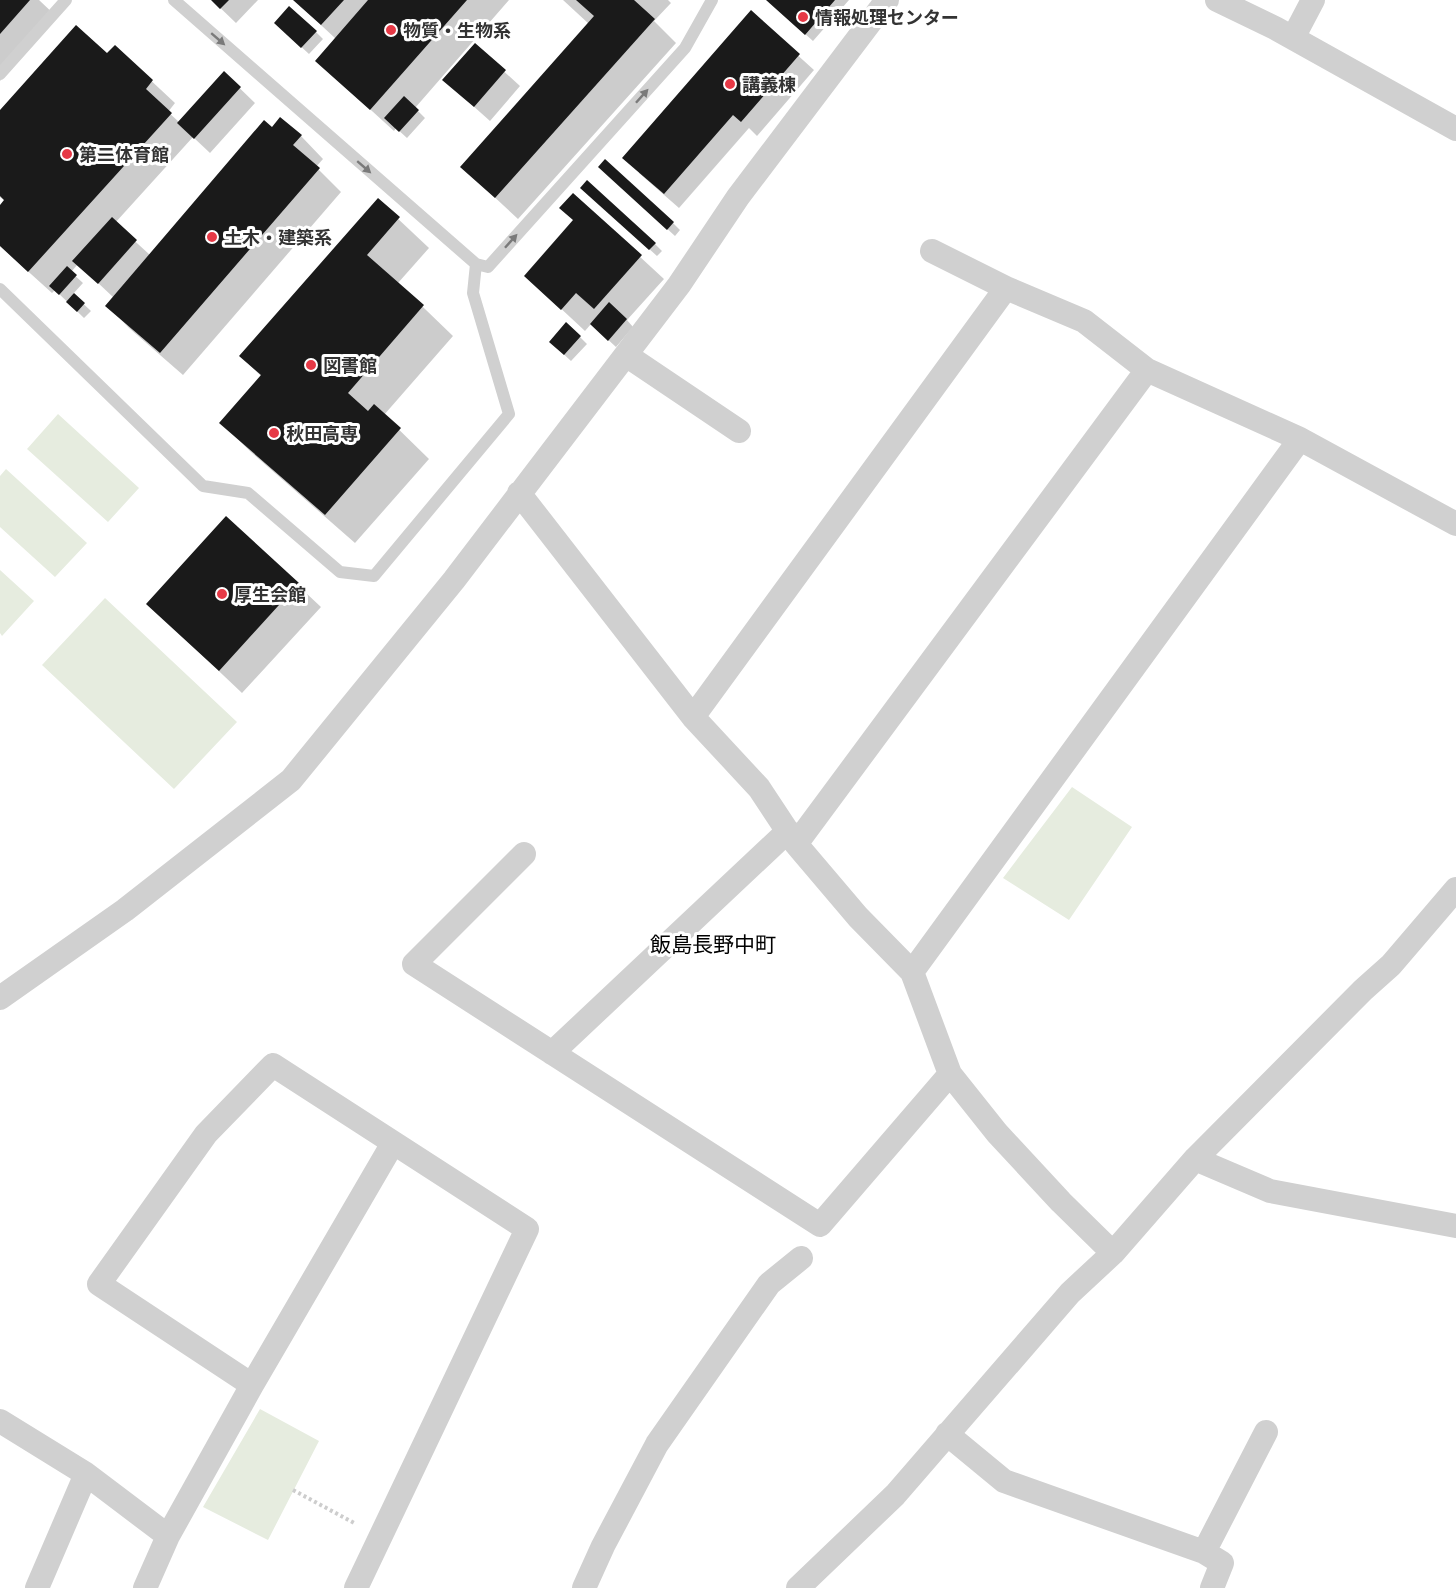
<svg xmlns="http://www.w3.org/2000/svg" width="1456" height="1588" viewBox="0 0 1456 1588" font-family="'PT Sans Narrow','Noto Sans JP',sans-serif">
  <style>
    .green { fill: #e6ecdf }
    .shadow { fill: #0003 }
    .building { fill: #1a1a1a }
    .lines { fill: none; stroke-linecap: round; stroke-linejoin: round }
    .path { stroke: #cdcdcd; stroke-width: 4; stroke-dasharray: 3 3; stroke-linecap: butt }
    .lane { stroke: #d0d0d0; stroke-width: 12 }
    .street { stroke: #d0d0d0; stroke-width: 24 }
    .oneway { fill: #7a7a7a }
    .poi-dot { fill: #e63946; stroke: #fff; stroke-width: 2 }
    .labels { text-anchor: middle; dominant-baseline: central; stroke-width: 6; stroke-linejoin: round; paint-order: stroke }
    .poi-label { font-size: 18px; font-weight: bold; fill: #333; stroke: #fff; text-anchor: start }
    .quarter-label { font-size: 21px; fill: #000; stroke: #fff }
  </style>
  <rect width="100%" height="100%" fill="#fff"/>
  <path class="green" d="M 58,414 L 139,488 L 108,522 L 27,449 Z
    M 6,469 L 87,543 L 55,577 L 0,527 L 0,476 Z
    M 0,570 L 34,601 L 2,636 L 0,633 Z
    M 105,598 L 237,722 L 174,789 L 42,665 Z
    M 1072,787 L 1132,827 L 1069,920 L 1003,878 Z
    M 260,1409 L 319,1441 L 268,1540 L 203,1507 Z"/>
  <path class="shadow" d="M 0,0 L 39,0 L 57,17 L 0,81 Z
    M 212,0 L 258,0 L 236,23 Z
    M 294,0 L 509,0 L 415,108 L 425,118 L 407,138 L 396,128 L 394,131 L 317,61 L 336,39 Z
    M 563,0 L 668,0 L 671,3 L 654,21 L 676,43 L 518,219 L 462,167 L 589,24 Z
    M 767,0 L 849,0 L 813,41 Z
    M 751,13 L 814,70 L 757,136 L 749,128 L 679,208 L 639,173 Z
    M 283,30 L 316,32 L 323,39 L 309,54 Z
    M 475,45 L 520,86 L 490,121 L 444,80 Z
    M 115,47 L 175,103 L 168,112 L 179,122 L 224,73 L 255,103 L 210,153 L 193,137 L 115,223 L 150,255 L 272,129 L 301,136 L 323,159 L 316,167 L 341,192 L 183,375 L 129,328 L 107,305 L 114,298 L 78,264 L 71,272 L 83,283 L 73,294 L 91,311 L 84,318 L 55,290 L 52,293 L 0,246 L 0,207 L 5,201 L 0,197 L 0,112 L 107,55 Z
    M 607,174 L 673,223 L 680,230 L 675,236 Z
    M 573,195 L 664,279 L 627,320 L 633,327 L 616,347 L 591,324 L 585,331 L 526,276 L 574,221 Z
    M 589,195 L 655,244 L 662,251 L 657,256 Z
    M 378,200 L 429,248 L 398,283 L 453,336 L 384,415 L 429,459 L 355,543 L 251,452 L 221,423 L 261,376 L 241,356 Z
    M 580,337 L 587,344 L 571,361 L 558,349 Z
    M 226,518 L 321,607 L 242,693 L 148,604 Z"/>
  <path class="building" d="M 0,0 L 30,0 L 0,34 Z
    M 211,0 L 229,0 L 220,9 Z
    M 293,0 L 344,0 L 321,25 Z
    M 368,0 L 467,0 L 370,110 L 315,61 Z
    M 576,0 L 634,0 L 655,19 L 495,198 L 460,167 L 594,16 Z
    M 766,0 L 835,0 L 805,35 Z
    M 289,6 L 317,31 L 301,48 L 274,23 Z
    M 751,10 L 800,54 L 741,122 L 733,115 L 664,194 L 622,158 Z
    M 76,25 L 107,53 L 115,45 L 153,80 L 146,89 L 172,113 L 28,272 L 0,246 L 0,205 L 4,200 L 0,196 L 0,110 Z
    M 475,43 L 506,70 L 474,107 L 442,80 Z
    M 224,71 L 241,87 L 194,139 L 177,123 Z
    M 404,96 L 419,110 L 399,132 L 384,118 Z
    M 280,117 L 302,135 L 293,145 L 320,168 L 160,353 L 105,306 L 264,120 L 272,127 Z
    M 605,159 L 674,222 L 667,230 L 598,167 Z
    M 587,180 L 656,243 L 649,250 L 580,188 Z
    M 573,193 L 642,255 L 594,309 L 576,293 L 561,310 L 524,276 L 573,220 L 559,208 Z
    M 378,198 L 400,217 L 367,255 L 424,305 L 348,393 L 368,411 L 374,404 L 401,428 L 325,515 L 219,423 L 261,375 L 239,356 Z
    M 112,217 L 137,240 L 98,284 L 72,261 Z
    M 67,266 L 77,275 L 59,295 L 49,286 Z
    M 74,293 L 85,303 L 77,312 L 66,302 Z
    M 609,302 L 627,319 L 608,341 L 590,324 Z
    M 566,322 L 581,336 L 564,355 L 549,342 Z
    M 226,516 L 299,583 L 219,671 L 146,604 Z"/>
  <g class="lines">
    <path class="path" d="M 293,1490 L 356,1524"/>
    <path class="lane" d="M 174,0 L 476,264 L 488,267 L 685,48 L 712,0
      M 0,74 L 66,0
      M 0,289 L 203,486 L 248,493 L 340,572 L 374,576 L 509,414 L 473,293 L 476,264"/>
    <path class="street" d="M 1217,0 L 1275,28 L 1456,129
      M 1293,38 L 1313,0
      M 932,251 L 1006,288
      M 626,355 L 739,431
      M 519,493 L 693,717 L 759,788 L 796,844 L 858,917 L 912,972 L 950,1074 L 997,1133 L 1061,1202 L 1113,1253
      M 693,717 L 1006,288 L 1084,321 L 1147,370 L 1300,439 L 1456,524
      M 796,844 L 1147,370
      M 524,854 L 414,964 L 820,1225 L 950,1074
      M 912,972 L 1300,439
      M 0,998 L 125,910 L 291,780 L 454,580 L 679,285 L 738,197 L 887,0
      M 552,1053 L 788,831
      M 1195,1159 L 1270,1191 L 1456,1226
      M 252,1385 L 393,1143
      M 0,1421 L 86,1474 L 37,1588
      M 947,1434 L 1004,1481 L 1204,1552 L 1222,1563 L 1212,1588
      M 86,1474 L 168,1536 L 252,1385 L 99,1284 L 206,1134 L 273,1065 L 527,1229 L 356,1588
      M 1204,1552 L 1266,1432
      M 145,1588 L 168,1536
      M 584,1588 L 603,1546 L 657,1444 L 769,1284 L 801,1258
      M 798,1588 L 895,1495 L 1070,1293 L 1113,1253 L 1195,1159 L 1363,990 L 1391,965 L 1456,889"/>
  </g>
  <defs><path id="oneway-solid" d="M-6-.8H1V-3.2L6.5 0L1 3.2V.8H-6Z" transform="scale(1.5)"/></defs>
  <g class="oneway">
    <use href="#oneway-solid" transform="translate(218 39) rotate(41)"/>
    <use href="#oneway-solid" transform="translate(642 96) rotate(-48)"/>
    <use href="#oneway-solid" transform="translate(364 167) rotate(41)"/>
    <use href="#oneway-solid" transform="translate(511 241) rotate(-48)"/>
  </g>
  <g class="poi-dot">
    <circle cx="803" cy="17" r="6"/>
    <circle cx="391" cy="30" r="6"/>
    <circle cx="730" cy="84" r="6"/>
    <circle cx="67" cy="154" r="6"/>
    <circle cx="212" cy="237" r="6"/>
    <circle cx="311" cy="365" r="6"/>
    <circle cx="274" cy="433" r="6"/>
    <circle cx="222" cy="594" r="6"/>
  </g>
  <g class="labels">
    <g class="poi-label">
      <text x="815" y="17">情報処理センター</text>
      <text x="403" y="30">物質・生物系</text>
      <text x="742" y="84">講義棟</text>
      <text x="79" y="154">第二体育館</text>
      <text x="224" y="237">土木・建築系</text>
      <text x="323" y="365">図書館</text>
      <text x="286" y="433">秋田高専</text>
      <text x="234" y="594">厚生会館</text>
    </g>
    <g class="quarter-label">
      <text x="713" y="944">飯島長野中町</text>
    </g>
  </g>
</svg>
